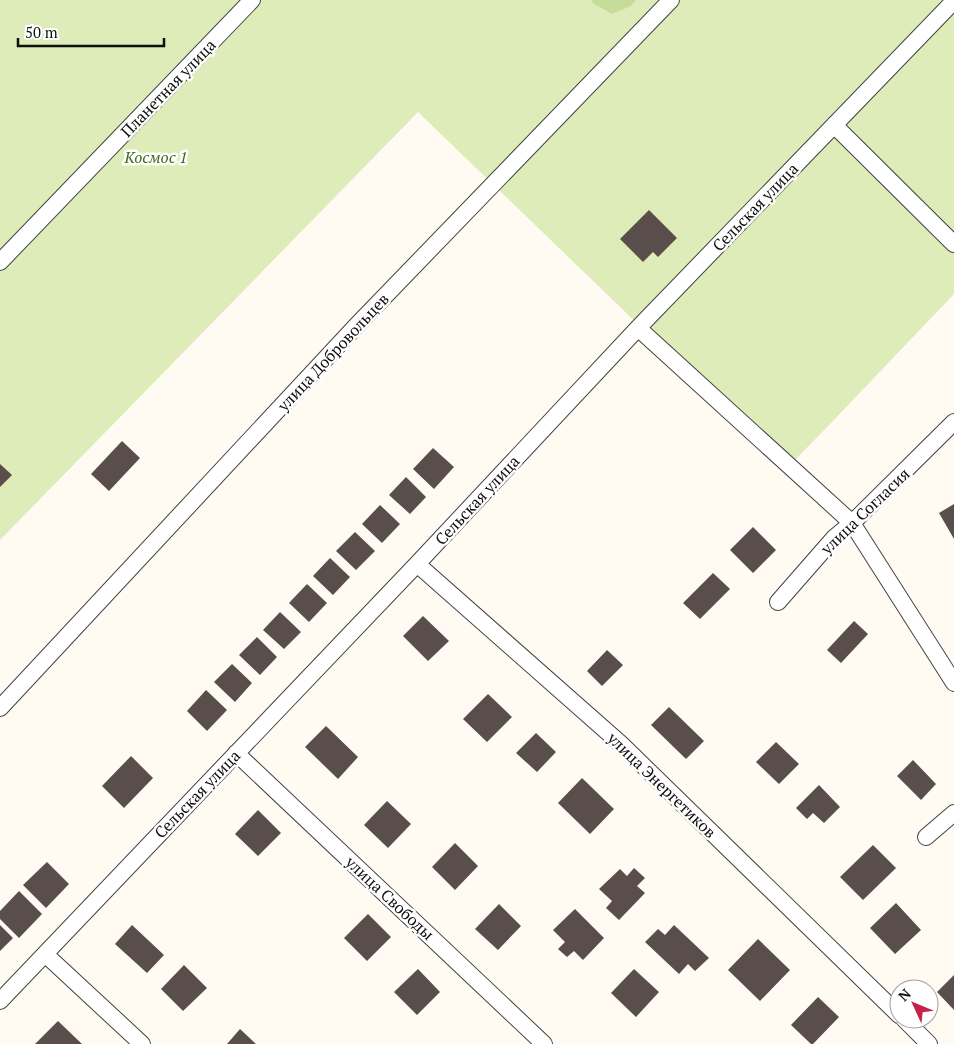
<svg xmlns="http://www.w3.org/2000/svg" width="954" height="1044" viewBox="0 0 954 1044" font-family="'PT Serif',serif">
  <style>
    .green { fill: #deecb9 }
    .forest { fill: #c5dd98 }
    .building { fill: #594e4b }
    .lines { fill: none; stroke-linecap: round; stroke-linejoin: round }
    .street-casing { stroke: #424242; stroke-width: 18 }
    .street { stroke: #fff; stroke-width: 16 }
    .labels { text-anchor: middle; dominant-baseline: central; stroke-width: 5; stroke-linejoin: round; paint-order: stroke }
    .street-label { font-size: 16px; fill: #0f0f0f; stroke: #fff }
    .park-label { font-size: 16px; font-style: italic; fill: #3c6b1c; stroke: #fff }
  </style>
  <rect width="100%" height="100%" fill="#fffaf2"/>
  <path class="green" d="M 0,0 L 954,0 L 954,294 L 831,423 L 787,468 L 418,112 L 0,540 Z"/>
  <path class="forest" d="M 591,0 L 636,0 L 631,6 L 612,14 L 594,4 Z"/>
  <path class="building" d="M 649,210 L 677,238 L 658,257 L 653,252 L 643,262 L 620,239 Z
    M 122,441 L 140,458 L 109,491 L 91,474 Z
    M 433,448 L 454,467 L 434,489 L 413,469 Z
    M 0,464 L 12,475 L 0,487 Z
    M 406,477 L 426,497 L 410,514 L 389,495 Z
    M 954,504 L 954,539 L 939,513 Z
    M 380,505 L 400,524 L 382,543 L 362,524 Z
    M 753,527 L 776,550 L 753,573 L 730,550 Z
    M 355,532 L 375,551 L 356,570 L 336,551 Z
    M 330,558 L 350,577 L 333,595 L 313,576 Z
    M 713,573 L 730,589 L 700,619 L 683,603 Z
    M 307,584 L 327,603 L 309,622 L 289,603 Z
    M 280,612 L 301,632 L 284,649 L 263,630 Z
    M 423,616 L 449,641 L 428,661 L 403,636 Z
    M 854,621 L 868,634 L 841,663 L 827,650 Z
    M 257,637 L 277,657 L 260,675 L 239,655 Z
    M 607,650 L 623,665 L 602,686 L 587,671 Z
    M 232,664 L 252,683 L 235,702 L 214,682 Z
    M 206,690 L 227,710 L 207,731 L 187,711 Z
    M 488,694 L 512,717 L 487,742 L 463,719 Z
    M 669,707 L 704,741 L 686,759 L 651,725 Z
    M 326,726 L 358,757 L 338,779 L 305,747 Z
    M 536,733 L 556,752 L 537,772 L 516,753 Z
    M 776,742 L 799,764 L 779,784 L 756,762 Z
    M 131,756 L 153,778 L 124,808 L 102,786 Z
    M 913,760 L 936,784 L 921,800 L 897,776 Z
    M 582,778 L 614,809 L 590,834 L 558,803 Z
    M 819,785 L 840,807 L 824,823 L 813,813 L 807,819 L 796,808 Z
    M 387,801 L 411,824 L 388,848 L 364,825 Z
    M 258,810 L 281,833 L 258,856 L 235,834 Z
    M 455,843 L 478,866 L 455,890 L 432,867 Z
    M 873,845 L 896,868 L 863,900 L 840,877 Z
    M 47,862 L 69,884 L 46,908 L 23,885 Z
    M 634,868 L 645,878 L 637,886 L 645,893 L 619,920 L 606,908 L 612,901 L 599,889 L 620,869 L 627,876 Z
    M 19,891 L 42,914 L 19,938 L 0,919 L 0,911 Z
    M 896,903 L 921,930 L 895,954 L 870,928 Z
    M 499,904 L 521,926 L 498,950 L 475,929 Z
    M 575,909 L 604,938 L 583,960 L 574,951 L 567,957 L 558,949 L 565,942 L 553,930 Z
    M 368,914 L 391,937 L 367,961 L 344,938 Z
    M 0,925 L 13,938 L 0,951 Z
    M 132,925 L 164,955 L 147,973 L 115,944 Z
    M 674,925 L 709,958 L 695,971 L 688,964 L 679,974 L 645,942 L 658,929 L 665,935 Z
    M 758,939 L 790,970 L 760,1001 L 728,970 Z
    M 184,965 L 207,988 L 183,1011 L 161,989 Z
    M 418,969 L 440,992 L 417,1015 L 394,992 Z
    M 634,969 L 659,992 L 636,1017 L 611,993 Z
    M 954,975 L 954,1010 L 937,992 Z
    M 818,997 L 839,1017 L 813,1044 L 811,1044 L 791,1025 Z
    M 58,1021 L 82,1044 L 35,1044 Z
    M 240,1029 L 256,1044 L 227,1044 Z"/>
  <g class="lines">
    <defs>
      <path id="street" d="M 834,125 L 954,244
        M 0,262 L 252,0
        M 638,328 L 852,523 L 954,683
        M 417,564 L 621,744 L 899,1015
        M 778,602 L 834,538 L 852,523 L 954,422
        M 0,708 L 357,325 L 671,0
        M 236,753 L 544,1044
        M 926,837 L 954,813
        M 45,954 L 142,1044
        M 0,1001 L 417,564 L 638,328 L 954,1
        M 904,1019 L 929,1044"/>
    </defs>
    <use href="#street" class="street-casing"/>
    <use href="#street" class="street"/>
  </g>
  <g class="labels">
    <g class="street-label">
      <text transform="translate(168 88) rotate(-46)">Планетная улица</text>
      <text transform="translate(755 207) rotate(-46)">Сельская улица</text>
      <text transform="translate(333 352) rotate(-47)">улица Добровольцев</text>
      <text transform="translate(477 500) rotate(-47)">Сельская улица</text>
      <text transform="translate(865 511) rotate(-44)">улица Согласия</text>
      <text transform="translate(662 785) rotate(44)">улица Энергетиков</text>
      <text transform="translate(197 794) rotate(-46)">Сельская улица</text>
      <text transform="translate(390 898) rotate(43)">улица Свободы</text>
    </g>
    <g class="park-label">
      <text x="156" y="157">Космос 1</text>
    </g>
  </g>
  <g transform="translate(914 1004) rotate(314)"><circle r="24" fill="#ffffff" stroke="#9f9f9f"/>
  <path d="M0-4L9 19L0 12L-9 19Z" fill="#c6214a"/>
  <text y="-8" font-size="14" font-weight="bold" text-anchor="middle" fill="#0f0f0f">N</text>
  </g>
  <path d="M18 38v8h146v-8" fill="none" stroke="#0f0f0f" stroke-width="2.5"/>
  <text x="25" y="38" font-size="15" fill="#0f0f0f" stroke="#ffffff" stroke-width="4" paint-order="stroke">50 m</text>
</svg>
